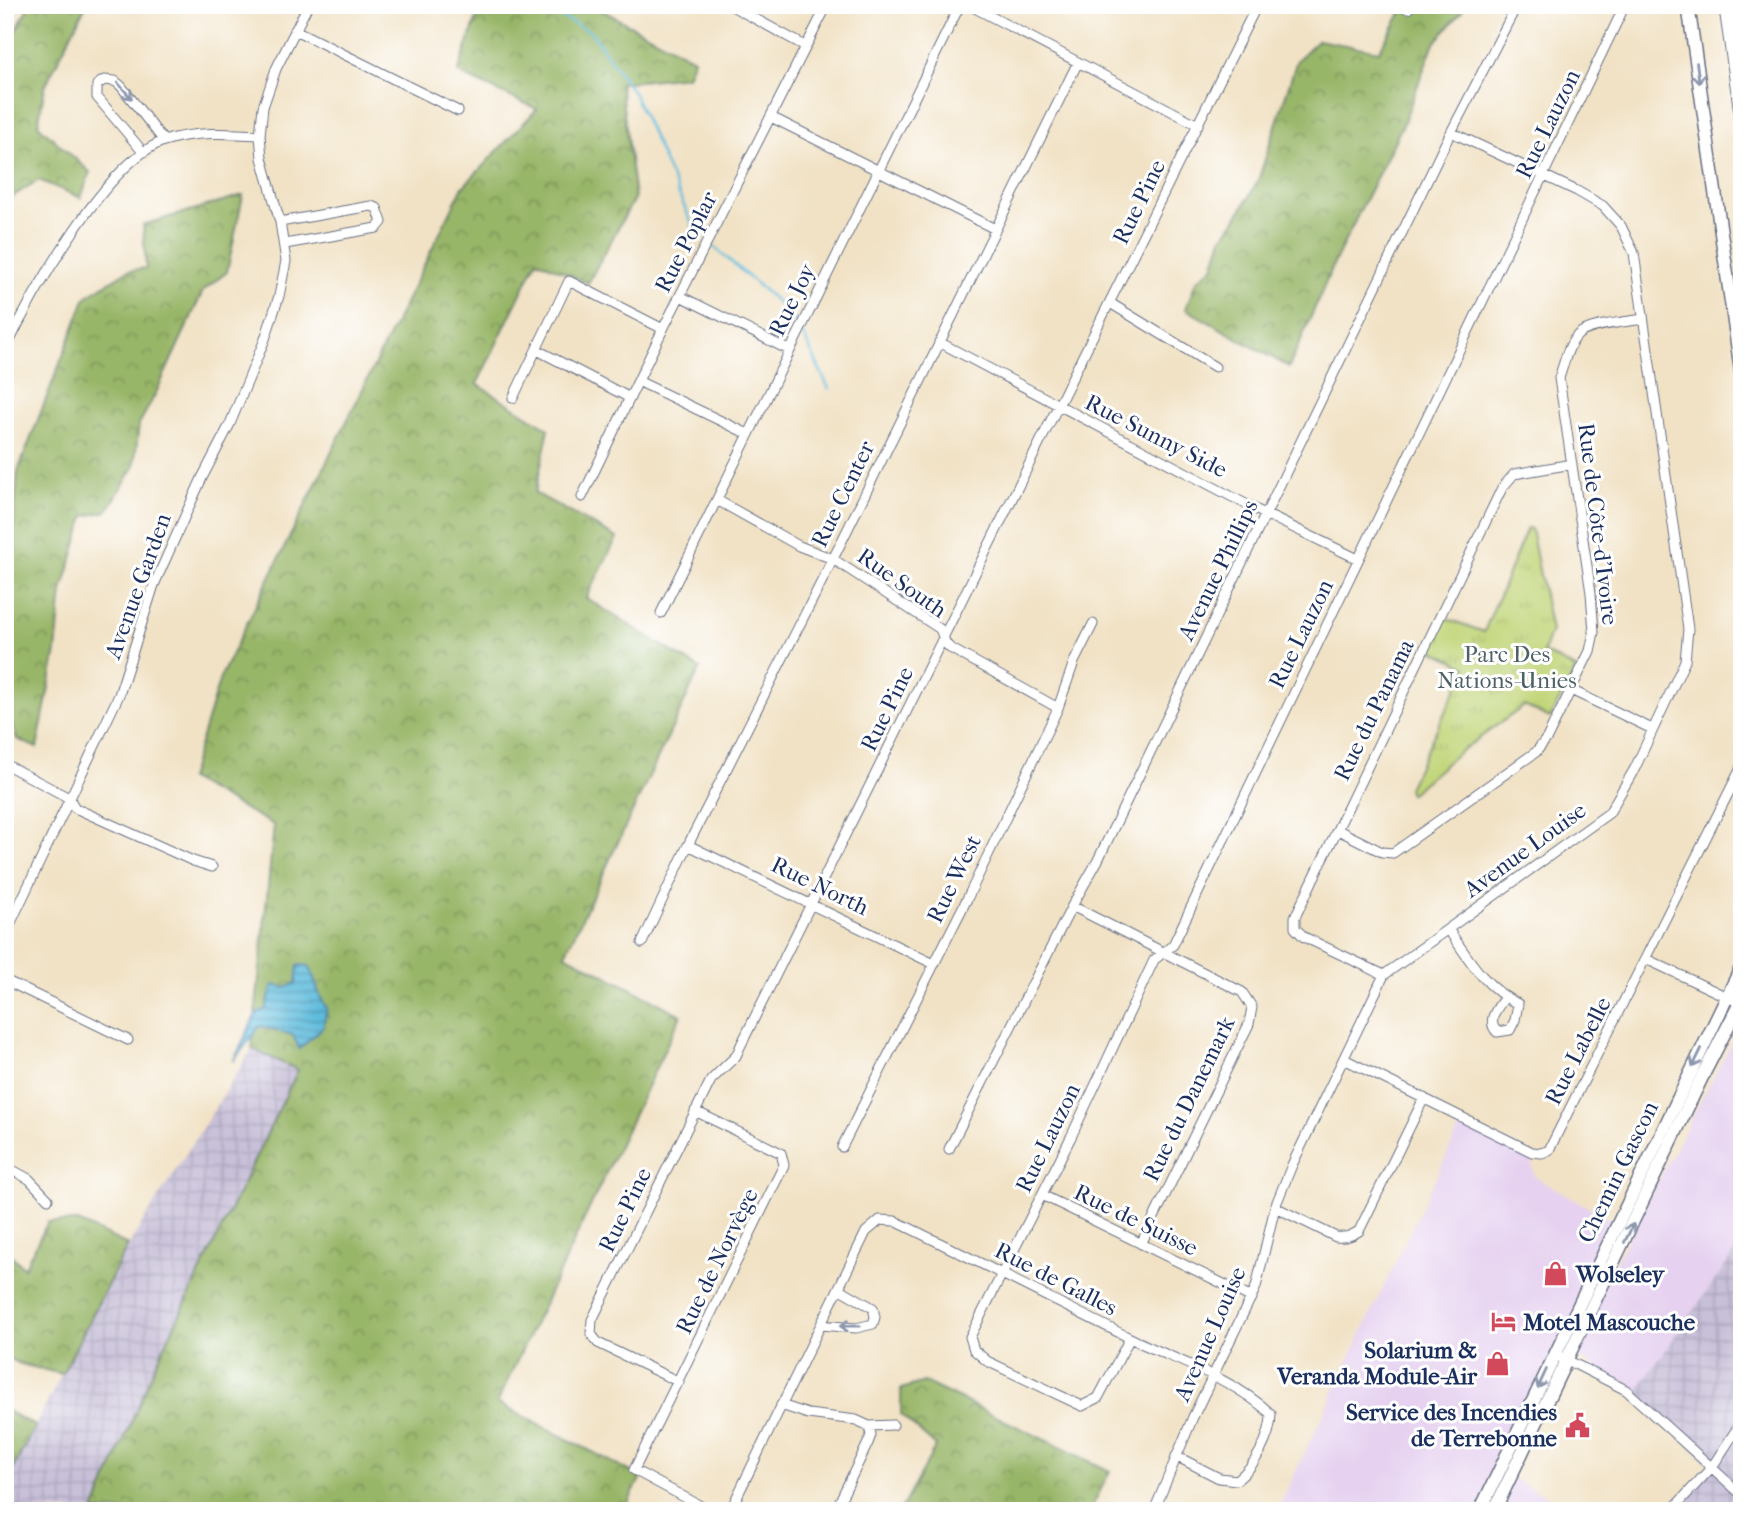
<svg xmlns="http://www.w3.org/2000/svg" width="1747" height="1516" viewBox="0 0 1747 1516" font-family="'IM FELL French Canon',serif">
  <style>
    .built { fill: #e6d2f0 }
    .industrial { fill: url(#industrial-grid) }
    .forest { fill: url(#forest-crowns); stroke: #5a7263; stroke-width: 2 }
    .park { fill: url(#park-tufts); stroke: #6e826b; stroke-width: 2 }
    .water { fill: url(#water-rules); stroke: #3d769e; stroke-width: 2 }
    .lines { fill: none; stroke-linecap: round; stroke-linejoin: round }
    .stream { stroke: #5fbcdd; stroke-width: 2.5 }
    .street-casing { stroke: #666e82; stroke-width: 11 }
    .secondary-casing { stroke: #666e82; stroke-width: 15 }
    .highway-casing { stroke: #666e82; stroke-width: 18 }
    .street { stroke: #fff; stroke-width: 9 }
    .secondary { stroke: #fff; stroke-width: 12 }
    .highway { stroke: #fff; stroke-width: 16 }
    .oneway { stroke: #8d97ae }
    .labels { text-anchor: middle; dominant-baseline: central; stroke-width: 6; stroke-linejoin: round; paint-order: stroke }
    .street-label { font-size: 23px; fill: #1b2f5e; stroke: #fff }
    .park-label { font-size: 23px; fill: #4d6166; stroke: #fff }
    .poi-label { font-size: 23px; font-weight: bold; fill: #1b2f5e; stroke: #fff; text-anchor: start }
  </style>
  <defs>
    <pattern id="industrial-grid" width="8" height="8" patternUnits="userSpaceOnUse" patternTransform="scale(1.75)"><rect width="8" height="8" fill="#c8bfd8"/><path d="M0 4h8M4 0v8" fill="none" stroke="#aba4bc"/></pattern>
    <pattern id="forest-crowns" width="20" height="18" patternUnits="userSpaceOnUse" patternTransform="scale(1.75)"><rect width="20" height="18" fill="#98b668"/><path d="M2 6a3 3 0 1 1 6 0M12 15a3 3 0 1 1 6 0" fill="none" stroke="#7b9459"/></pattern>
    <pattern id="park-tufts" width="24" height="20" patternUnits="userSpaceOnUse" patternTransform="scale(1.75)"><rect width="24" height="20" fill="#c1d578"/><path d="M3 7l-1-3M5 7V3M7 7l1-3M15 17l-1-3M17 17v-4M19 17l1-3" fill="none" stroke="#a5b76a"/></pattern>
    <pattern id="water-rules" width="6" height="5" patternUnits="userSpaceOnUse" patternTransform="scale(1.75)"><rect width="6" height="5" fill="#5fbcdd"/><path d="M0 2.5h6" fill="none" stroke="#4e99b6"/></pattern>
  </defs>
  <rect width="100%" height="100%" fill="#fff"/>
  <filter id="ink" filterUnits="userSpaceOnUse"><feTurbulence type="fractalNoise" baseFrequency=".0143" numOctaves="2"/><feDisplacementMap in="SourceGraphic" scale="14" xChannelSelector="R" yChannelSelector="G"/><feConvolveMatrix kernelMatrix="1 2 1 2 8 2 1 2 1" color-interpolation-filters="sRGB"/></filter>
  <filter id="wash" filterUnits="userSpaceOnUse"><feTurbulence type="fractalNoise" baseFrequency=".00686" numOctaves="4" result="noise"/><feDisplacementMap in="SourceGraphic" scale="28" xChannelSelector="R" yChannelSelector="G"/><feGaussianBlur stdDeviation="1.57" result="paint"/><feColorMatrix in="noise" values="0 0 0 0 0 0 0 0 0 0 0 0 0 0 0 0 0 1.4 0 .05"/><feComposite in="paint" operator="in"/></filter>
  <g filter="url(#wash)">
    <rect width="100%" height="100%" fill="#f1e2c5"/>
    <path class="built" d="M 1742,1023 L 1742,1242 L 1636,1392 L 1568,1351 Z
      M 1460,1127 L 1531,1158 L 1535,1177 L 1616,1223 L 1509,1476 L 1574,1511 L 1277,1511 Z"/>
    <path class="industrial" d="M 252,1049 L 298,1070 L 155,1366 L 94,1511 L 5,1511 L 5,1484 L 128,1246 Z
      M 1742,1242 L 1742,1511 L 1678,1511 L 1712,1467 L 1636,1392 Z"/>
    <path class="forest" d="M 29,5 L 86,5 L 45,86 L 38,125 L 90,172 L 81,198 L 39,180 L 5,201 L 5,53 Z
      M 481,5 L 592,5 L 694,59 L 687,76 L 620,83 L 635,197 L 588,283 L 537,260 L 477,384 L 549,429 L 535,493 L 617,538 L 586,598 L 700,669 L 565,954 L 681,1015 L 497,1403 L 641,1477 L 624,1511 L 94,1511 L 155,1366 L 298,1070 L 252,1049 L 274,825 L 189,779 L 220,678 L 462,188 L 537,109 L 458,73 Z
      M 1406,5 L 1463,5 L 1462,11 L 1433,45 L 1403,124 L 1336,259 L 1289,367 L 1186,309 L 1196,281 L 1213,267 L 1222,238 L 1235,221 L 1258,181 L 1297,60 L 1318,40 L 1379,51 Z
      M 243,195 L 227,272 L 203,291 L 156,393 L 139,424 L 134,467 L 107,511 L 85,516 L 62,591 L 56,651 L 37,748 L 17,739 L 5,710 L 5,572 L 13,531 L 18,471 L 86,297 L 127,271 L 146,268 L 143,225 Z
      M 48,1222 L 78,1222 L 128,1245 L 62,1374 L 21,1364 L 5,1357 L 5,1249 L 24,1268 Z
      M 924,1382 L 1110,1471 L 1090,1511 L 900,1511 L 936,1446 L 901,1415 L 901,1389 Z
      M 5,1410 L 35,1426 L 5,1484 Z"/>
    <path class="park" d="M 1527,528 L 1531,529 L 1551,631 L 1543,652 L 1576,669 L 1550,718 L 1524,706 L 1457,754 L 1410,794 L 1408,788 L 1467,667 L 1430,649 L 1445,618 L 1484,632 Z"/>
    <path class="water" d="M 298,965 L 309,966 C 316,979 317,997 327,1008 L 323,1027 L 299,1049 L 293,1035 L 260,1026 L 233,1062 L 256,1014 L 266,1009 L 273,985 L 285,988 L 296,983 Z"/>
    <g class="lines">
      <path class="stream" d="M 537,5 L 591,32 L 633,92 L 694,228 L 703,237
        M 713,246 L 789,312 L 798,327
        M 802,332 L 829,389"/>
    </g>
  </g>
  <g filter="url(#ink)">
    <g class="lines">
      <defs>
        <path id="street" d="M 730,5 L 805,46
          M 969,5 L 1198,125
          M 1401,5 L 1408,9
          M 295,30 L 458,111
          M 771,117 L 995,229
          M 143,152 L 97,97 L 97,85 L 104,80 L 115,81 L 121,86 L 164,141
          M 280,222 L 371,206 L 377,208 L 382,222 L 377,228 L 285,244
          M 680,296 L 789,350
          M 1110,303 L 1215,367
          M 939,342 L 1257,510 L 1358,559
          M 5,350 C 32,295 106,161 164,141 C 193,131 230,133 260,135
          M 537,350 L 630,398
          M 638,381 L 748,434
          M 513,398 L 569,281 L 663,329
          M 582,497 L 663,329 L 827,5
          M 717,500 L 799,546 L 833,559 L 940,629 L 946,644 L 950,648 L 1058,708
          M 661,613 L 960,5
          M 1571,690 L 1652,729
          M 5,764 L 69,798 L 75,808 L 193,861 L 212,867
          M 1338,830 L 1382,852 L 1393,853 L 1536,752 L 1547,738 L 1590,651 L 1594,632 L 1591,593 L 1559,378 C 1564,364 1568,343 1579,334 C 1591,324 1628,322 1643,319
          M 688,845 L 934,964
          M 1072,906 L 1242,992 L 1252,1007 L 1249,1024 L 1141,1244
          M 1448,929 C 1468,958 1485,988 1518,1004 L 1515,1020 L 1510,1030 L 1497,1032 C 1486,1021 1497,1008 1505,997
          M 5,935 L 119,695 L 154,585 L 202,478 L 230,424 L 265,339 L 279,296 L 286,261 L 280,222 L 262,158 L 260,135 L 263,107 L 276,69 L 308,5
          M 642,943 L 688,845 L 833,559 L 1078,62
          M 1646,959 L 1740,1003
          M 1384,975 L 1304,937 L 1295,928 L 1295,917 L 1502,488 L 1514,474 L 1572,464
          M 5,980 L 128,1040
          M 1344,1059 L 1532,1152 L 1542,1153 L 1549,1150 L 1742,766
          M 695,1111 L 781,1153 L 784,1165 L 634,1470 L 710,1511
          M 842,1147 L 968,897 L 1058,708 L 1074,662 L 1093,624
          M 949,1149 L 1072,906 L 1097,862 L 1446,142 L 1517,5
          M 5,1166 L 29,1179 L 48,1199
          M 1042,1195 L 1252,1298
          M 1275,1207 L 1336,1237 C 1346,1238 1351,1236 1359,1231 L 1424,1098
          M 821,1325 L 856,1328 L 873,1324 L 875,1317 L 873,1308 L 840,1289
          M 1130,1338 L 1098,1398 L 1082,1406 L 987,1361 L 974,1350 L 970,1337 L 1071,1137 L 1154,960 L 1173,945 L 1625,5
          M 1561,1357 L 1626,1390 L 1742,1495
          M 679,1382 L 598,1343 L 591,1334 L 592,1320 L 711,1080 L 736,1056 L 741,1045 L 1257,5
          M 781,1405 L 808,1414 L 856,1420 L 869,1426 L 893,1425
          M 730,1511 L 866,1232 L 880,1220 L 895,1221 C 974,1259 1052,1300 1130,1338 C 1177,1361 1233,1378 1271,1414 C 1271,1437 1255,1466 1237,1480 L 1219,1478 L 1176,1456
          M 835,1511 L 868,1443 L 871,1435 L 869,1426
          M 1154,1511 L 1193,1417 L 1256,1287 L 1275,1207 L 1292,1165 L 1384,975 L 1609,813 L 1635,768 L 1685,661 L 1688,629 L 1634,253 L 1621,226 L 1603,206 L 1577,191 L 1451,132
          M 1671,1511 L 1712,1467 L 1742,1421"/>
        <path id="secondary" d="M 1688,5 L 1742,378
          M 1480,1511 L 1742,966
          M 1494,1511 L 1703,1075 L 1742,999"/>
        <path id="highway" d="M 1727,5 L 1742,109"/>
      </defs>
      <use href="#street" class="street-casing"/>
      <use href="#secondary" class="secondary-casing"/>
      <use href="#highway" class="highway-casing"/>
      <use href="#street" class="street"/>
      <use href="#secondary" class="secondary"/>
      <use href="#highway" class="highway"/>
    </g>
    <defs><path id="oneway-shaft" d="M-6 0H5M1.5-3L5.5 0L1.5 3" fill="none" stroke-width="1.6" stroke-linecap="round" stroke-linejoin="round" transform="scale(1.75)"/></defs>
    <g class="oneway">
      <use href="#oneway-shaft" transform="translate(1698 73) rotate(82)"/>
      <use href="#oneway-shaft" transform="translate(125 91) rotate(49)"/>
      <use href="#oneway-shaft" transform="translate(1697 1058) rotate(116)"/>
      <use href="#oneway-shaft" transform="translate(1629 1233) rotate(-64)"/>
      <use href="#oneway-shaft" transform="translate(850 1326) rotate(-180)"/>
      <use href="#oneway-shaft" transform="translate(1542 1379) rotate(115)"/>
    </g>
  </g>
  <defs>
    <symbol id="shop-bare" viewBox="-9 -9 18 18"><path d="M-5-2.5h2.3a2.7 3.5 0 0 1 5.4 0H5L5.5 6h-11ZM-1.5-2.5h3a1.5 2.3 0 0 0-3 0Z" fill="#d1495b" stroke="#fff" stroke-width="2.5" paint-order="stroke"/></symbol>
    <symbol id="hotel-bare" viewBox="-9 -9 18 18"><path d="M-6-4.5h1.5V1H6V5H4.5V3h-9V5H-6ZM-4 0a1.8 1.8 0 1 1 3.6 0ZM.5 0V-2.5h3Q6-2.5 6 0Z" fill="#d1495b" stroke="#fff" stroke-width="2.5" paint-order="stroke"/></symbol>
    <symbol id="civic-bare" viewBox="-9 -9 18 18"><path d="M-.6-6.5H3V-4.5H.6V-3L4-1V1h2V6H-6V1h2V-1L-.6-3ZM-1.2 2.5V6h2.4V2.5Z" fill="#d1495b" stroke="#fff" stroke-width="2.5" paint-order="stroke"/></symbol>
  </defs>
  <g fill-rule="evenodd">
    <use href="#shop-bare" x="1538" y="1256" width="35" height="35"/>
    <use href="#hotel-bare" x="1486" y="1304" width="35" height="35"/>
    <use href="#shop-bare" x="1480" y="1346" width="35" height="35"/>
    <use href="#civic-bare" x="1560" y="1408" width="35" height="35"/>
  </g>
  <g class="labels">
    <g class="street-label">
      <text transform="translate(1548 124) rotate(-64)">Rue Lauzon</text>
      <text transform="translate(1139 202) rotate(-64)">Rue Pine</text>
      <text transform="translate(686 242) rotate(-63)">Rue Poplar</text>
      <text transform="translate(792 300) rotate(-64)">Rue Joy</text>
      <text transform="translate(1156 436) rotate(27)">Rue Sunny Side</text>
      <text transform="translate(843 494) rotate(-64)">Rue Center</text>
      <text transform="translate(1598 524) rotate(83)">Rue de Côte-d'Ivoire</text>
      <text transform="translate(1218 570) rotate(-64)">Avenue Phillips</text>
      <text transform="translate(902 583) rotate(35)">Rue South</text>
      <text transform="translate(138 586) rotate(-70)">Avenue Garden</text>
      <text transform="translate(1301 634) rotate(-64)">Rue Lauzon</text>
      <text transform="translate(887 709) rotate(-64)">Rue Pine</text>
      <text transform="translate(1374 710) rotate(-64)">Rue du Panama</text>
      <text transform="translate(1525 850) rotate(-36)">Avenue Louise</text>
      <text transform="translate(954 879) rotate(-64)">Rue West</text>
      <text transform="translate(820 886) rotate(26)">Rue North</text>
      <text transform="translate(1578 1051) rotate(-63)">Rue Labelle</text>
      <text transform="translate(1189 1099) rotate(-64)">Rue du Danemark</text>
      <text transform="translate(1048 1138) rotate(-64)">Rue Lauzon</text>
      <text transform="translate(1618 1172) rotate(-64)">Chemin Gascon</text>
      <text transform="translate(625 1210) rotate(-64)">Rue Pine</text>
      <text transform="translate(1136 1220) rotate(26)">Rue de Suisse</text>
      <text transform="translate(717 1261) rotate(-64)">Rue de Norvège</text>
      <text transform="translate(1056 1279) rotate(27)">Rue de Galles</text>
      <text transform="translate(1210 1334) rotate(-66)">Avenue Louise</text>
    </g>
    <g class="park-label">
      <text x="1507" y="654">Parc Des<tspan x="1507" dy="26">Nations-Unies</tspan></text>
    </g>
    <g class="poi-label">
      <text x="1576" y="1274">Wolseley</text>
      <text x="1523" y="1322">Motel Mascouche</text>
      <text x="1477" y="1350" text-anchor="end">Solarium &amp;<tspan x="1477" dy="26">Veranda Module-Air</tspan></text>
      <text x="1557" y="1412" text-anchor="end">Service des Incendies<tspan x="1557" dy="26">de Terrebonne</tspan></text>
    </g>
  </g>
  <rect width="1747" height="1516" fill="none" stroke="#fff" stroke-width="28"/>
</svg>
